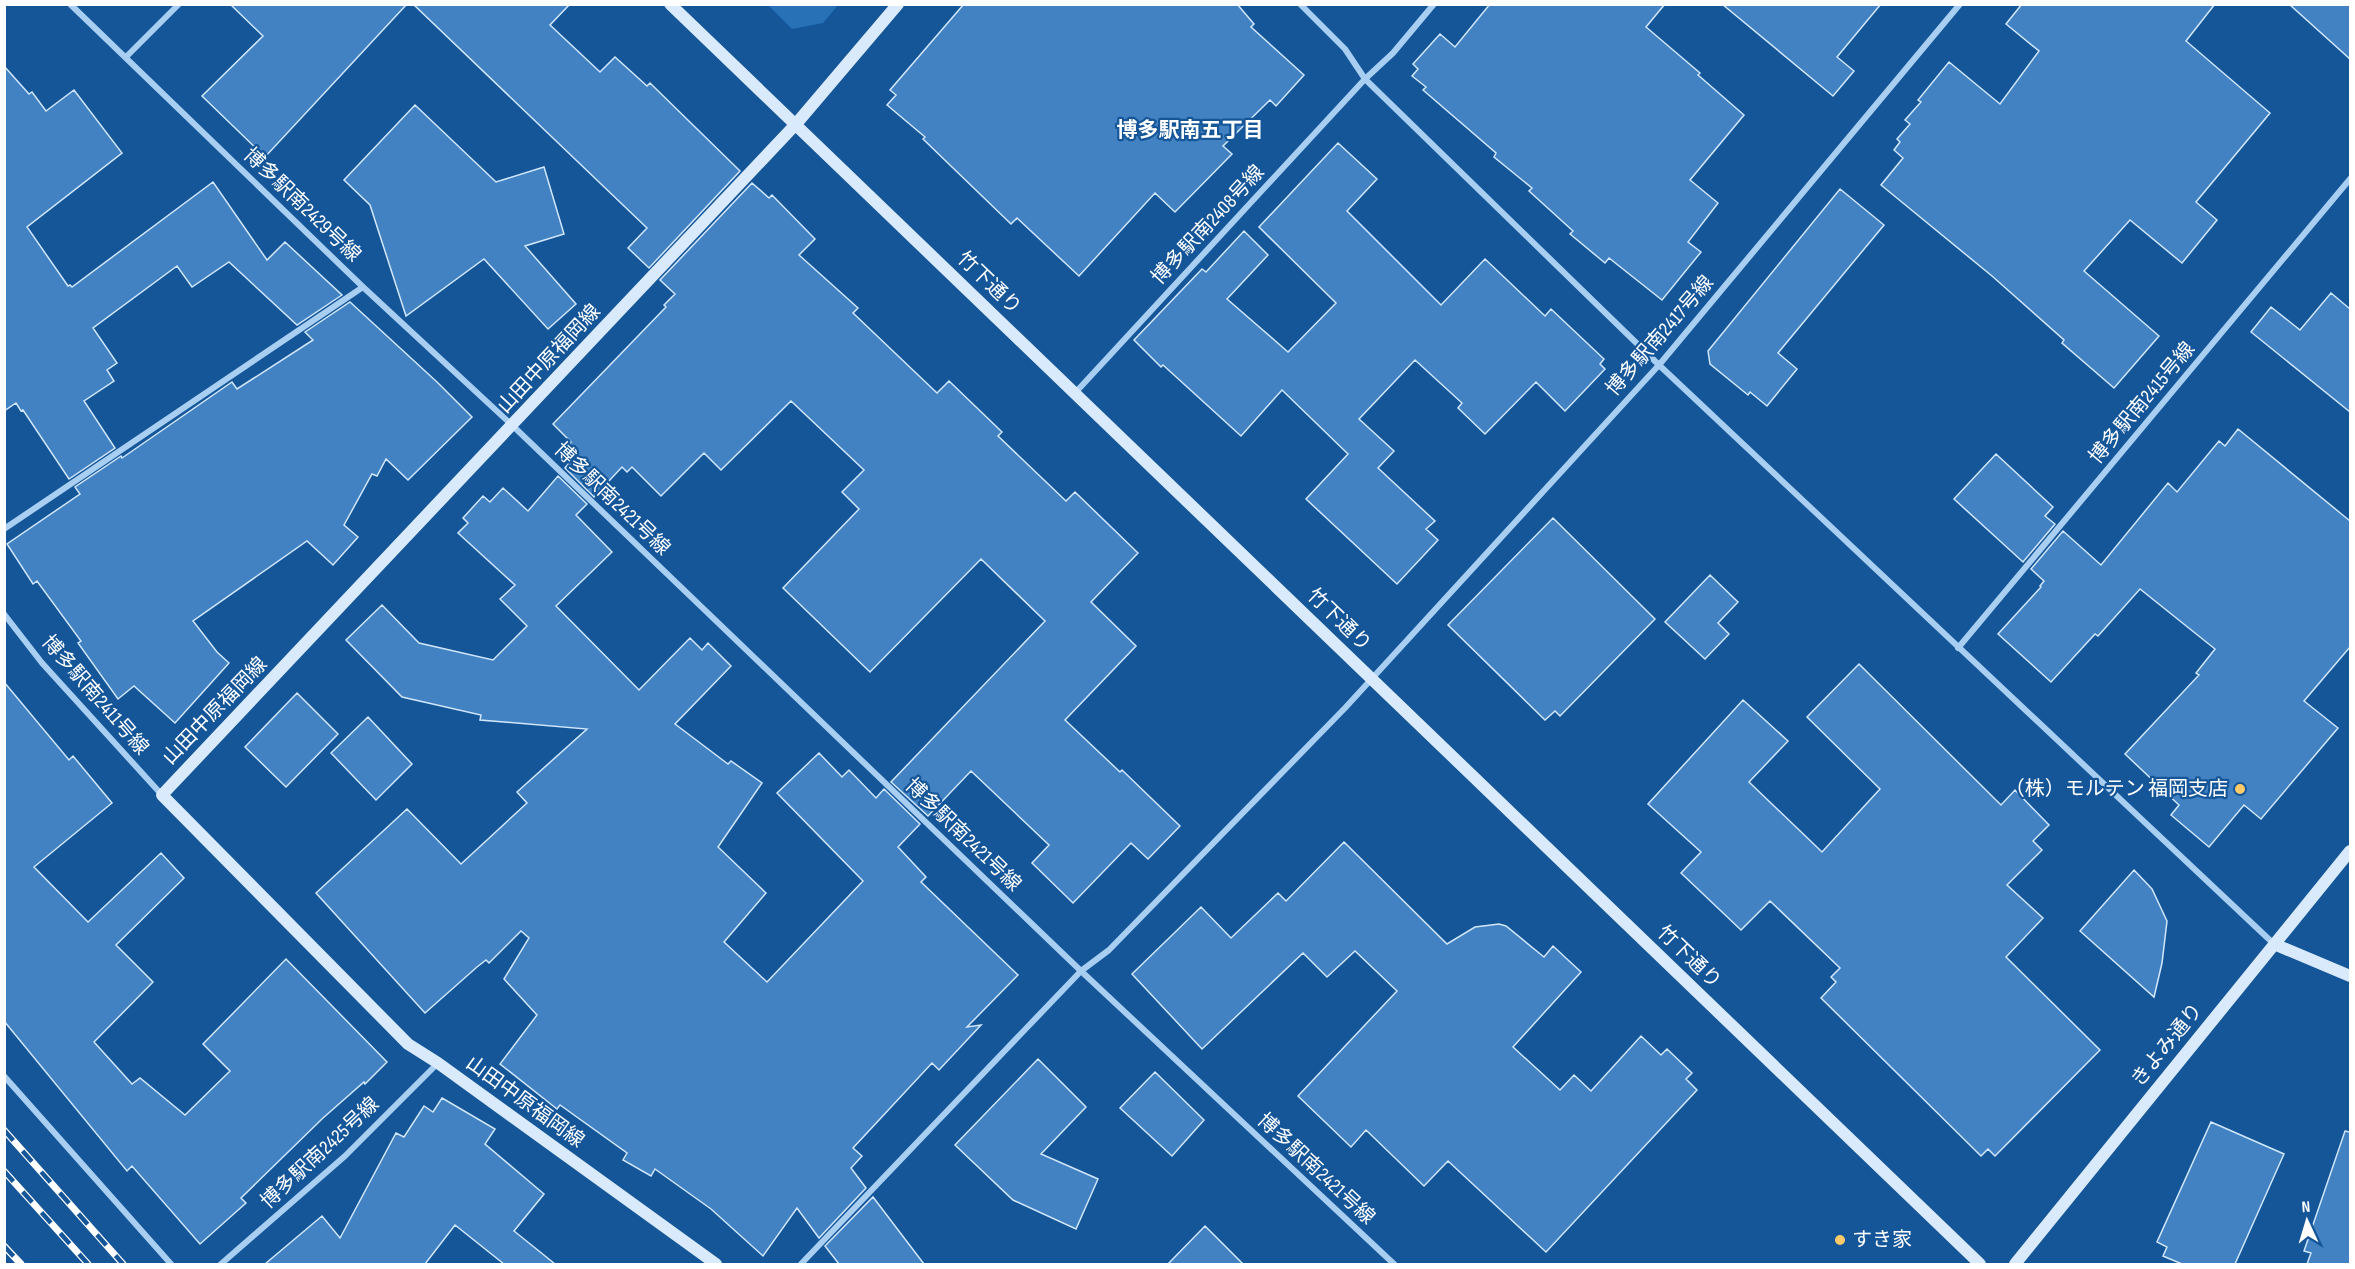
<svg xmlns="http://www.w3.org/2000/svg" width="2355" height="1269" viewBox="0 0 2355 1269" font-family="'Sofia Sans Condensed','Noto Sans JP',sans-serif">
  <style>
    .green { fill: #2871b7 }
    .building { fill: #4282c2; stroke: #d0e7fd; stroke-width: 1.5 }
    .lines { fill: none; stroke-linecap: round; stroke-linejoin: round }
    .street { stroke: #a8cef2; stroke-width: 6 }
    .secondary { stroke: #d8eafc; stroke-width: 12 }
    .rail-casing { stroke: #fff; stroke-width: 7 }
    .rail { stroke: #155699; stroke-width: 4.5; stroke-dasharray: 14; stroke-linecap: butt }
    .poi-dot { fill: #ffcb6a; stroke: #155699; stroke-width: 2 }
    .labels { text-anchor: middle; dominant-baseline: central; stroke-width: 4.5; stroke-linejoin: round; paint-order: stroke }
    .street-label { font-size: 20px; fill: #fff; stroke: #155699 }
    .poi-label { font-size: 20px; fill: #fff; stroke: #155699; text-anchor: end }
    .neighbourhood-label { font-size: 21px; font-weight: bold; fill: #fff; stroke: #155699 }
  </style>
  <rect width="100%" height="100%" fill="#155699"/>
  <path class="green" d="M 768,5 L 838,5 L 823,23 L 792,29 Z"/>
  <path class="building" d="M 230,4 L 407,4 L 265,157 L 202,96 L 263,36 Z
    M 413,4 L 570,4 L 550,25 L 600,72 L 615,57 L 647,86 L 650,83 L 740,171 L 649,268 L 628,248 L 647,228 Z
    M 964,4 L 1237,4 L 1254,24 L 1251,27 L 1304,75 L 1276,106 L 1270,100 L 1223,146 L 1232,154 L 1175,212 L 1155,193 L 1079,276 L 1017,218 L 1011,224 L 923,139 L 925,137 L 887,105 L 896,95 L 890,90 Z
    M 1490,4 L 1665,4 L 1646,27 L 1700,73 L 1698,75 L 1744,115 L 1690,180 L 1718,203 L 1688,242 L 1701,252 L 1662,300 L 1609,258 L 1605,263 L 1570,234 L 1573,231 L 1529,191 L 1532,188 L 1494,157 L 1496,153 L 1423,90 L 1426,87 L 1412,76 L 1418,69 L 1413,64 L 1440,34 L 1455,47 Z
    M 1722,4 L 1881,4 L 1837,57 L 1854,71 L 1833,96 Z
    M 2022,4 L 2215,4 L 2186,41 L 2270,113 L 2196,202 L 2217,220 L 2182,263 L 2130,220 L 2084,271 L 2159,336 L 2114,388 L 2062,343 L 2064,340 L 1992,276 L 1881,185 L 1903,158 L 1894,150 L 1900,142 L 1897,139 L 1910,124 L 1905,120 L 1921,102 L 1918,100 L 1949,62 L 2000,104 L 2039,51 L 2006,24 Z
    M 2289,4 L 2350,4 L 2350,59 Z
    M 4,66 L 29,94 L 32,92 L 46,111 L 74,90 L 122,153 L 27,227 L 68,286 L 70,285 L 72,287 L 213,182 L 267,260 L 285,242 L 342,295 L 297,325 L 229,262 L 192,287 L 177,266 L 93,328 L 117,363 L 107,370 L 114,381 L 84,401 L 115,448 L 69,479 L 23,410 L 21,411 L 16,403 L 4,411 Z
    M 415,105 L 496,182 L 544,167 L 564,234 L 525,246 L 576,304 L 548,329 L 484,259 L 406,316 L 370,205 L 344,180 Z
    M 1338,143 L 1377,179 L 1347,211 L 1441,305 L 1485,259 L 1545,316 L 1551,309 L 1604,359 L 1600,364 L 1605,369 L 1565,411 L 1536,382 L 1485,434 L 1458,408 L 1462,403 L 1415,360 L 1359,419 L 1394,451 L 1378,468 L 1435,521 L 1426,529 L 1438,540 L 1397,584 L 1306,499 L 1348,454 L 1282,390 L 1241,436 L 1163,365 L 1161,367 L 1134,340 L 1202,269 L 1206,272 L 1244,231 L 1268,255 L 1227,299 L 1288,352 L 1336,303 L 1259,227 Z
    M 752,183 L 769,198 L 772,195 L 815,239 L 799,255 L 858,308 L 853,313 L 937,393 L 949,381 L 1002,432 L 998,436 L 1066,501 L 1075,492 L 1138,553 L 1091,602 L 1136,646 L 1065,720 L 1120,772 L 1122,770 L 1180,826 L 1148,859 L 1131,843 L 1073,903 L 1032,863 L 1049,845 L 971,771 L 928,816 L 891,782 L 1045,621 L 981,559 L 870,672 L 783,588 L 859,509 L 842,492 L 864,470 L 791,401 L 721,470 L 704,453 L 661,496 L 632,467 L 627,472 L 622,467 L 594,497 L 565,468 L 574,457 L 565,449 L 571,442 L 553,424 L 666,307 L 664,305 L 675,294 L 660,280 Z
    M 1840,189 L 1884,225 L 1778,353 L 1797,369 L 1767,406 L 1750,392 L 1748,395 L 1710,364 L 1708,351 Z
    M 2331,293 L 2350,309 L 2350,412 L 2251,332 L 2271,307 L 2300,330 Z
    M 350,302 L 437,382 L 472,417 L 408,480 L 386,459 L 377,476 L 372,474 L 344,525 L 358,537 L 333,565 L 307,541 L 193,621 L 217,652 L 229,663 L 175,723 L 134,686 L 118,699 L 78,643 L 81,641 L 37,581 L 33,584 L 7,544 L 80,494 L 75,487 L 121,456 L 122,458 L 232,382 L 237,389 L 313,340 L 305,332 Z
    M 2238,429 L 2350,521 L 2350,647 L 2304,701 L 2338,728 L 2261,819 L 2244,805 L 2209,847 L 2171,815 L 2179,805 L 2125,754 L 2199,675 L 2196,673 L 2215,649 L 2140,589 L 2098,636 L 2095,634 L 2051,682 L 1998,634 L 2041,587 L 2040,586 L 2044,581 L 2031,569 L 2063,531 L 2101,565 L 2168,483 L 2177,492 L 2219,441 L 2225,446 Z
    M 1996,454 L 2053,507 L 2045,516 L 2055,524 L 2023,562 L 1954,499 Z
    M 558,476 L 587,504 L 576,515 L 612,552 L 556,606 L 639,690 L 690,638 L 702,650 L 708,643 L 731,666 L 675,724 L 728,764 L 731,761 L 762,783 L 718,847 L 766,893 L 724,942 L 767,982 L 863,881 L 777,793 L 819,753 L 842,777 L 849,770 L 876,798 L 884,789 L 920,824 L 898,847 L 926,877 L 921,882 L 1018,975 L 967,1027 L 981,1025 L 939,1070 L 932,1063 L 853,1148 L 862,1156 L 851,1168 L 866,1188 L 819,1238 L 797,1208 L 763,1256 L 711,1209 L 655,1169 L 651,1176 L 623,1160 L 627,1153 L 560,1105 L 557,1109 L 500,1064 L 537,1015 L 504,979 L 529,938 L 521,931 L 489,963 L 486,960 L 477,967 L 425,1013 L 316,893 L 407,809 L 461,864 L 527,803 L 517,792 L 587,729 L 480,720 L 481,715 L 402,697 L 346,640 L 382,605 L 419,643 L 493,660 L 527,626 L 500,599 L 515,585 L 458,533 L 468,523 L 463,518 L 483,496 L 490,502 L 503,488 L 528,511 Z
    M 1553,518 L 1655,619 L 1560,716 L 1555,711 L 1545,720 L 1448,625 Z
    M 1710,575 L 1738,602 L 1718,623 L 1729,634 L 1705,659 L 1665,622 Z
    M 1859,664 L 2001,805 L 2015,790 L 2049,825 L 2033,841 L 2042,850 L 2007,885 L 2043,918 L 2006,957 L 2100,1050 L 1995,1156 L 1988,1149 L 1981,1156 L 1821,998 L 1836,982 L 1831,977 L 1840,968 L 1770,901 L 1741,930 L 1681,873 L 1701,852 L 1648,804 L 1743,700 L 1788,741 L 1749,782 L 1822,852 L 1880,789 L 1807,717 Z
    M 4,682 L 69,760 L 73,756 L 112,803 L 34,867 L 88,922 L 161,853 L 184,878 L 116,945 L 153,982 L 94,1042 L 132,1084 L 140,1078 L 185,1115 L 230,1071 L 203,1044 L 286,959 L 387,1062 L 365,1084 L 364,1082 L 323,1118 L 241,1198 L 246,1203 L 200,1244 L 132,1166 L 127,1171 L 4,1021 Z
    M 297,693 L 338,734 L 286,787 L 245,747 Z
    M 368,717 L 412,764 L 376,800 L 331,753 Z
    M 1344,842 L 1447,944 L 1475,927 L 1499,924 L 1506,926 L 1544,957 L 1553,946 L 1581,972 L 1513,1047 L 1560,1090 L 1574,1075 L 1591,1091 L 1641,1036 L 1661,1055 L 1667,1049 L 1692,1073 L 1686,1079 L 1697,1090 L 1546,1252 L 1448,1161 L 1424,1186 L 1366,1130 L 1351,1147 L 1298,1096 L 1397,991 L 1355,951 L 1327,977 L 1303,953 L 1202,1049 L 1132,974 L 1201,907 L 1231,938 L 1278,893 L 1286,901 Z
    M 2134,870 L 2152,889 L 2167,921 L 2162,963 L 2154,997 L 2080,931 Z
    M 1038,1059 L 1086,1107 L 1041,1154 L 1098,1179 L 1076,1229 L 1013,1200 L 955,1145 Z
    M 1155,1072 L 1204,1120 L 1172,1156 L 1120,1108 Z
    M 442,1098 L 495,1129 L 485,1144 L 544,1194 L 514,1231 L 555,1264 L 504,1264 L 455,1225 L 425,1264 L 265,1264 L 322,1216 L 340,1238 L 396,1133 L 404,1137 L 424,1106 L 433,1112 Z
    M 2211,1122 L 2284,1154 L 2235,1264 L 2182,1264 L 2163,1256 L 2167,1247 L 2157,1242 Z
    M 2345,1131 L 2350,1132 L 2350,1264 L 2307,1264 L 2311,1253 L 2304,1251 Z
    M 873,1197 L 924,1264 L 839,1264 L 825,1246 Z
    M 1205,1226 L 1243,1264 L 1168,1264 Z"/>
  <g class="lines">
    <path class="street" d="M 70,4 L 363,287 L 513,426 L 1081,971 L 1394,1264
      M 1300,4 L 1345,49 L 1365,79 L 1659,365 L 2274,944
      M 126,57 L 179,4
      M 1075,393 L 1365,79 L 1393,53 L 1434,4
      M 4,529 L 363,287
      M 4,614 L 42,663 L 162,795
      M 1958,648 L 2350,179
      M 4,1076 L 171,1264
      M 221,1264 L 345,1156 L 438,1063
      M 801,1264 L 1081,971 L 1109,950 L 1345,708 L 1659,365 L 1960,4"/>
    <path class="secondary" d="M 670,4 L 1980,1264
      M 2274,944 L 2350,976
      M 716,1264 L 438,1063 L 408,1044 L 162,795 L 796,124 L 898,4
      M 2015,1264 L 2350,851"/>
    <defs>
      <path id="rail" d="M 4,1130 L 123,1264
        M 4,1171 L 88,1264
        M 4,1246 L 21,1264"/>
    </defs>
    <use href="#rail" class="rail-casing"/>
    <use href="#rail" class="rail"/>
  </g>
  <g class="poi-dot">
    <circle cx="2240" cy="789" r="6"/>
    <circle cx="1840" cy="1240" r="6"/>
  </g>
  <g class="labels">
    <g class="street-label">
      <text transform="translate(302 205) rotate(44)">博多駅南2429号線</text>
      <text transform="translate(1208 225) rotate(-47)">博多駅南2408号線</text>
      <text transform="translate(989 283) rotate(44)">竹下通り</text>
      <text transform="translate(1660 336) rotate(-49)">博多駅南2417号線</text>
      <text transform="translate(549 359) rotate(-47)">山田中原福岡線</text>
      <text transform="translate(2142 403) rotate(-50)">博多駅南2415号線</text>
      <text transform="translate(612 499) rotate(44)">博多駅南2421号線</text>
      <text transform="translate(1339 620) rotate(44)">竹下通り</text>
      <text transform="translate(95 695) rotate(49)">博多駅南2411号線</text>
      <text transform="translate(215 711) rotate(-46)">山田中原福岡線</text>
      <text transform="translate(963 835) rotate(44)">博多駅南2421号線</text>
      <text transform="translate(1689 957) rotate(44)">竹下通り</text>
      <text transform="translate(2167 1045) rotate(-51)">きよみ通り</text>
      <text transform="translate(525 1102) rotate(36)">山田中原福岡線</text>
      <text transform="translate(320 1153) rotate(-43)">博多駅南2425号線</text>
      <text transform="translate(1316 1169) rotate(43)">博多駅南2421号線</text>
    </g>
    <g class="poi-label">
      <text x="2228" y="789">（株）モルテン 福岡支店</text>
      <text x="1852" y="1240" text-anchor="start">すき家</text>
    </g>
    <g class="neighbourhood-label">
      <text x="1190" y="130">博多駅南五丁目</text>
    </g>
  </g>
  <rect width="2355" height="1269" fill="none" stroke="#ffffff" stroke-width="12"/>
  <g transform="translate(2307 1221) rotate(356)" stroke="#155699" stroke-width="4.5" paint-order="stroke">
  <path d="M0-4.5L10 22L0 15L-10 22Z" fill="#ffffff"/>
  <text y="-9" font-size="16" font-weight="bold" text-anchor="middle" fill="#ffffff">N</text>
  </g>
</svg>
